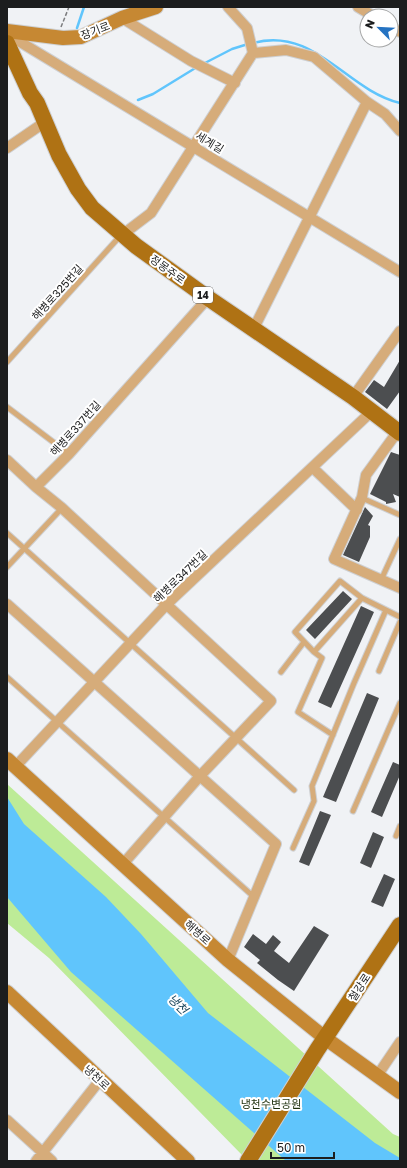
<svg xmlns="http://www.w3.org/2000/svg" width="407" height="1168" viewBox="0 0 407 1168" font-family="'Golos Text','Noto Sans KR',sans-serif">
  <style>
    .green { fill: #bdeb97 }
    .water { fill: #60c5fc }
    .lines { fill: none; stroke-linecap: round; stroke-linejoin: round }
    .stream { stroke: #60c5fc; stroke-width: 2.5 }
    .building { fill: #4c4e50 }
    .lane-casing { stroke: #ced0d3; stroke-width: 7 }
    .street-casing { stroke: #ced0d3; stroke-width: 12 }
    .secondary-casing { stroke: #ced0d3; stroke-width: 16 }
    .primary-casing { stroke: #ced0d3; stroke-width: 18 }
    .path { stroke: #7c7d7f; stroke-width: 1.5; stroke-dasharray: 4 2; stroke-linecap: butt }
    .lane { stroke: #d6ac7a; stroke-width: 5 }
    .street { stroke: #d6ac7a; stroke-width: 10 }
    .secondary { stroke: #c68833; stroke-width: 14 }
    .primary { stroke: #af7214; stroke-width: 16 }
    .labels { text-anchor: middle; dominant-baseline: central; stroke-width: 4; stroke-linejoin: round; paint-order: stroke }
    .shield { fill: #fff; stroke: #606162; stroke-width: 1 }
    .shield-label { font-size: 10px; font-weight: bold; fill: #1c1d1e }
    .street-label { font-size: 11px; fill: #1c1d1e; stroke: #fff }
    .park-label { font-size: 11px; fill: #1e300d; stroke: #fff }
    .water-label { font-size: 12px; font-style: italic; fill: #1b465c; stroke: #fff }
  </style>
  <rect width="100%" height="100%" fill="#f0f2f5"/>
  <path class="green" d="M 7,784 L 393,1134 L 400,1137 L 400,1161 L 249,1161 L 244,1157 L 49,958 L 7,923 Z"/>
  <path class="water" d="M 7,797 L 24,824 L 106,897 L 141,934 L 208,1013 L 375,1143 L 400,1158 L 400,1161 L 286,1161 L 71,972 L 7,897 Z"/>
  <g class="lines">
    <path class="stream" d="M 77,28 L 84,7
      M 253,43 C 315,26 346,90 400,103
      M 203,64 L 232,49 L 248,44
      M 138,100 L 153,94 L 197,67"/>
  </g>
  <path class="building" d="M 400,360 L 400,391 L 387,409 L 365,392 L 374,380 L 384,387 Z
    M 391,452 L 400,455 L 400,497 L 393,494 L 396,502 L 386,504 L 386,502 L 370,494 Z
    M 365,507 L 373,516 L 368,525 L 370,526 L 370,537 L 359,562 L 343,555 Z
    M 343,591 L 352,599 L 315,639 L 306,630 Z
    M 361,606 L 374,612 L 331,708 L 318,702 Z
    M 367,693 L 379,698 L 336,802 L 323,797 Z
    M 393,762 L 400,765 L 400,775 L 382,817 L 371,812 Z
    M 320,811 L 331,815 L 309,866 L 299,862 Z
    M 373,832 L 384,837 L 371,868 L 360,863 Z
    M 384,874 L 395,879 L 383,907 L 371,902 Z
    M 314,926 L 329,935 L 294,991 L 278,980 L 257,963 L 260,960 L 244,947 L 253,934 L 266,944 L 273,935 L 281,942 L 274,951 L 289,963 Z"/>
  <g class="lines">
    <defs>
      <path id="lane" d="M 7,362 L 121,235
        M 7,407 L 69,454
        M 362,498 L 400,515
        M 7,533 L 294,790
        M 7,567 L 62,508
        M 381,580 L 400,539
        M 362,598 L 314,652 L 295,632 L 340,581 L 362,598 L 400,617
        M 314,652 L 322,658 L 298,712 L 333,735
        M 379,671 L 400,622
        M 281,672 L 304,642
        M 7,677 L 254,897
        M 353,811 L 400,703
        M 396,836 L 400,826
        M 293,848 L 314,801 L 312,786 L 354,683 L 386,610"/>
      <path id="street" d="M 358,7 L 373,16
        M 122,18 L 191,61 L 235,83
        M 391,27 L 400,32
        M 7,34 L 400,272
        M 253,53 L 286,50 L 314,57 L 367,102 L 385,114 L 400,131
        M 7,148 L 45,122
        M 122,235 L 151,213 L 253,53 L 247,28 L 228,7
        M 253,330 L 367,102
        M 353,397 L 400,331
        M 398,431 L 366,475 L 362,497 L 334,559 L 400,588
        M 7,460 L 36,487
        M 313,468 L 357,510
        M 7,604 L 276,844 L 228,960
        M 15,767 L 167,604 L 371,412
        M 123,864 L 200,776 L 271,701 L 62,508 L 36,487 L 69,454 L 208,298
        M 377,1076 L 400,1042
        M 7,1120 L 52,1161
        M 36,1161 L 100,1080"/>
      <path id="secondary" d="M 7,31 L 63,38 L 81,37 L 122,18 L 156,7
        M 7,759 L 228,960 L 325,1038 L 400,1092
        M 7,992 L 188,1161"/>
      <path id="primary" d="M 7,43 L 30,93 L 37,103 L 59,155 L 78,189 L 92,208 L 136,246 L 208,298 L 353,397 L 400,433
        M 248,1161 L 317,1050 L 400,925"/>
    </defs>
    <use href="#lane" class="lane-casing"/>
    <use href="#street" class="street-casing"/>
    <use href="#secondary" class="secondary-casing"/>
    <use href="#primary" class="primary-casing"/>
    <path class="path" d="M 61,27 L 69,7"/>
    <use href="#lane" class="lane"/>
    <use href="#street" class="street"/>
    <use href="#secondary" class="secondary"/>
    <use href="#primary" class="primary"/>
  </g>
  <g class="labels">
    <rect class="shield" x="193" y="287" width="20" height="16" rx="3"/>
    <g class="shield-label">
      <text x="203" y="295">14</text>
    </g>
    <g class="street-label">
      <text transform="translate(95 30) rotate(-21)">장기로</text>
      <text transform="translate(210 142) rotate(31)">세계길</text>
      <text transform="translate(168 269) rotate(36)">정몽주로</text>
      <text transform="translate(57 292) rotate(-48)">해병로325번길</text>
      <text transform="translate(75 428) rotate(-48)">해병로337번길</text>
      <text transform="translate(180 576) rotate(-44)">해병로347번길</text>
      <text transform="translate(198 932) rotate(42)">해병로</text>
      <text transform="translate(359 987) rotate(-57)">철강로</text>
      <text transform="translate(97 1077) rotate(43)">냉천로</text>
    </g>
    <g class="park-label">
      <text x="271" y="1103">냉천수변공원</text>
    </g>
    <g class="water-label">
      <text transform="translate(178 1004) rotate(44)">냉천</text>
    </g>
  </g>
  <rect width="407" height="1168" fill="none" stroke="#1c1d1e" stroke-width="16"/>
  <g transform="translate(379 28) rotate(294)"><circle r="19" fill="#ffffff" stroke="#a4a5a5"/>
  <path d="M0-3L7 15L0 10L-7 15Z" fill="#2573c2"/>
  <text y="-6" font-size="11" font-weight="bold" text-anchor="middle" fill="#1c1d1e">N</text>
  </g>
  <path d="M271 1152v6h63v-6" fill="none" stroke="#1c1d1e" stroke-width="2"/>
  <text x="277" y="1152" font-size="12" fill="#1c1d1e" stroke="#ffffff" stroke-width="3" paint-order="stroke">50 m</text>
</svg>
